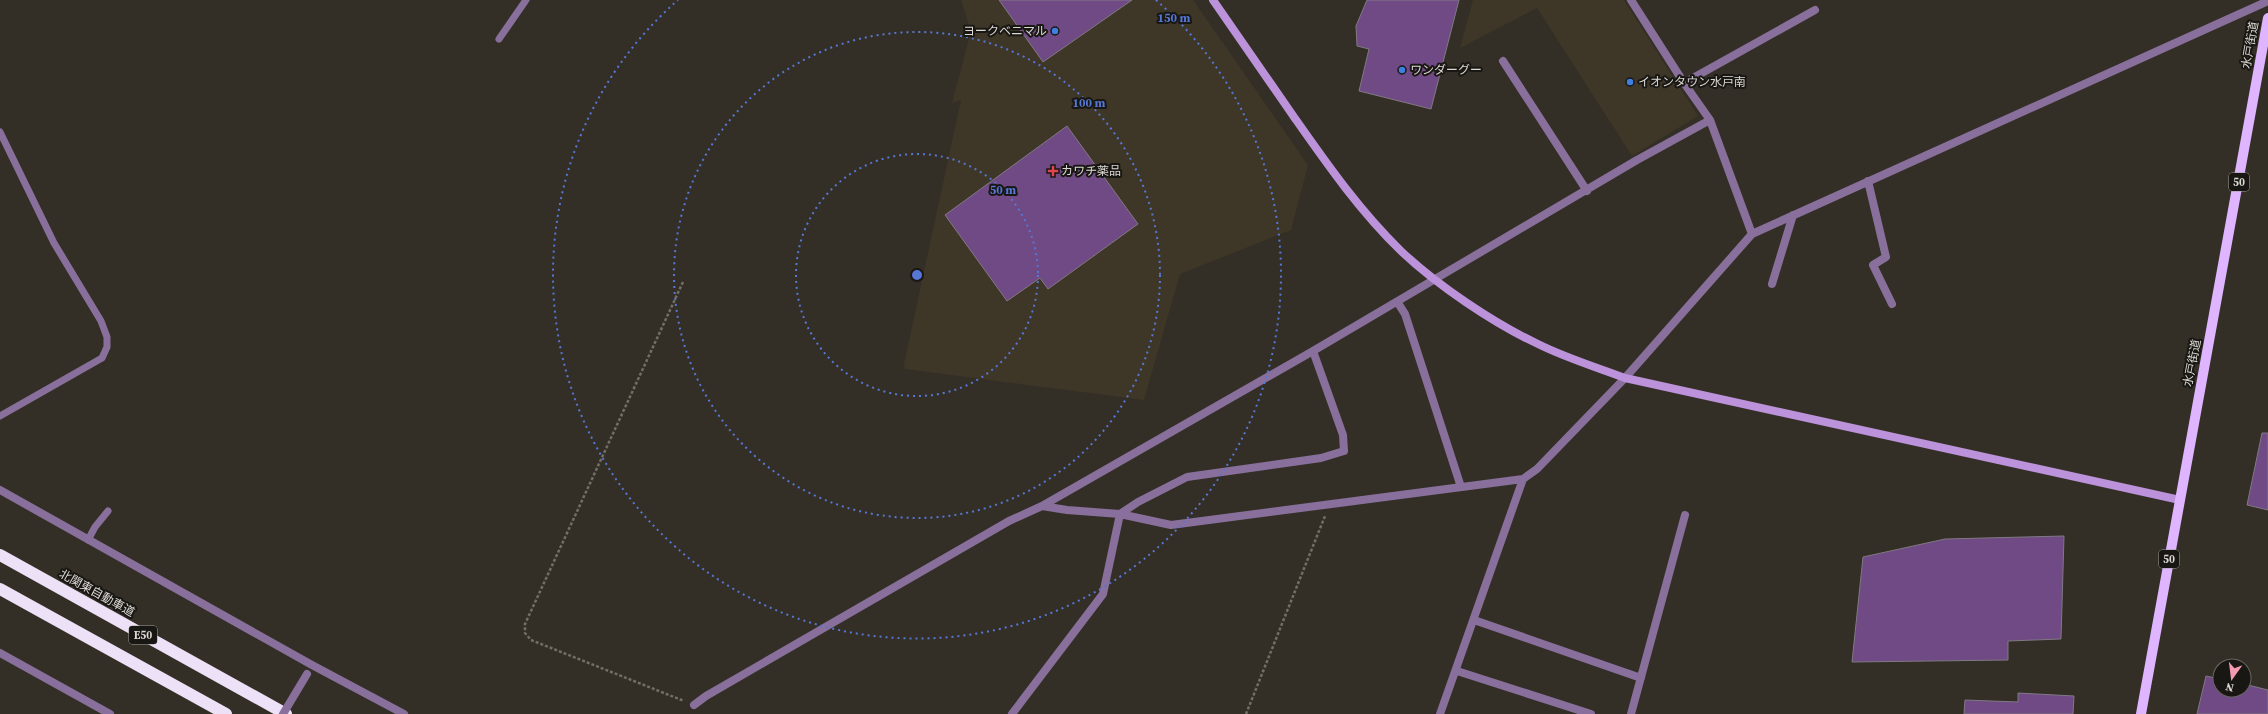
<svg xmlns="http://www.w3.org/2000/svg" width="2268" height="714" viewBox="0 0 2268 714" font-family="'Source Serif 4','Noto Sans JP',serif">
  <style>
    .built { fill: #3e3627 }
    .building { fill: #704a84; stroke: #807983 }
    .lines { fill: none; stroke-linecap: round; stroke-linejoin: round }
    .path { stroke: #716e66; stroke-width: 2.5; stroke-dasharray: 3 2; stroke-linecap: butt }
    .lane { stroke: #89709c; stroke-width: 7 }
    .street { stroke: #89709c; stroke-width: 8 }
    .secondary { stroke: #bc93da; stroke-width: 8 }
    .primary { stroke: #deb5fe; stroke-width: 10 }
    .highway { stroke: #ede1f7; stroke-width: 12 }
    .street-bridge { stroke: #89709c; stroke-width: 8 }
    .ring { fill: none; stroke: #5677d6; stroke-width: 2; stroke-dasharray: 2 4 }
    .shop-dot { fill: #3f7fe0; stroke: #191713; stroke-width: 1.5 }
    .health-dot { fill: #e0444e; stroke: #191713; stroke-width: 1.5 }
    .labels { text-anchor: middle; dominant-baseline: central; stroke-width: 4; stroke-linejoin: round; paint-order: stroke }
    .shield { fill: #191713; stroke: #a19e99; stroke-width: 1 }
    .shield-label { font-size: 11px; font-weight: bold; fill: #dbd8d3 }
    .poi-label { font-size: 12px; fill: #dbd8d3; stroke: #191713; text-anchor: start }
    .street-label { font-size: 12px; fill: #dbd8d3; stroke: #191713 }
    .centre { fill: #5677d6; stroke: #191713; stroke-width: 2 }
    .ring-label { font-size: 12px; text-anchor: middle; font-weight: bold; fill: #5677d6; stroke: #191713; stroke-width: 4; stroke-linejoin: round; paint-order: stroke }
  </style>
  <rect width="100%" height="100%" fill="#332f26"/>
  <path class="built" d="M 961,0 L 1193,0 L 1308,165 L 1291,230 L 1180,274 L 1144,400 L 905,369 L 904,364 L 961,100 L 952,103 L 971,31 Z
    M 1473,0 L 1624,0 L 1698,116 L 1632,156 L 1537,8 L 1460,48 Z"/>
  <path class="building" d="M 999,0 L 1132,0 L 1043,62 Z
    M 1367,0 L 1459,0 L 1431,109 L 1359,91 L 1369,49 L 1357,46 L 1356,26 Z
    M 1067,126 L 1138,224 L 1048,289 L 1040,278 L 1007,301 L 945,215 Z
    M 2262,433 L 2268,433 L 2268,510 L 2247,505 Z
    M 2064,536 L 2061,639 L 2008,641 L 2008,660 L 1852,662 L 1863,557 L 1945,539 Z
    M 2206,676 L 2220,679 L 2220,690 L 2244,690 L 2244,684 L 2268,690 L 2268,714 L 2197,714 Z
    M 2018,693 L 2074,696 L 2073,714 L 1964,714 L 1965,700 L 2018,702 Z"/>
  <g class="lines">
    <path class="path" d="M 683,282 L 525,624 L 525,633 L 531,640 L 684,701
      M 1246,714 L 1325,516"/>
    <path class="lane" d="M 499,39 L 526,0
      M 0,132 L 54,243 L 101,321 L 107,337 L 107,347 L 102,358 L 0,416
      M 88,540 L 95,527 L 108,511"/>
    <path class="street" d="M 1631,0 L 1684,83 L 1710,120
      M 1503,61 L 1587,191
      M 1684,83 L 1815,10
      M 1868,181 L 1886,257 L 1873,265 L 1892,304
      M 1772,284 L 1793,215
      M 1398,303 L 1405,314 L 1461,487
      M 0,490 L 312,665 L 404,714
      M 1042,506 L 1067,510 L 1120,514 L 1171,525 L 1523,479 L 1537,469 L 1625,378 L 1752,234 L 2268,1
      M 1474,620 L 1641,678
      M 0,653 L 110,714
      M 1457,671 L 1591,714
      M 694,705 L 706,696 L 1009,521 L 1042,506 L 1313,351 L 1637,160 L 1710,120 L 1752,234
      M 1012,714 L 1103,594 L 1120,514 L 1138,502 L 1187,477 L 1321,458 L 1344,451 L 1343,435 L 1313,351
      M 1440,714 L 1523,479
      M 1631,714 L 1685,515"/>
    <path class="secondary" d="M 1213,0 C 1240,39 1267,78 1294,117 C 1327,164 1359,210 1401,251 C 1437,285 1493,323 1538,344 C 1566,358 1596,367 1625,378 L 2180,500"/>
    <path class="primary" d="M 2141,714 L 2268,18"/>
    <path class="highway" d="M 0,555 L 286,714
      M 0,589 L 226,714"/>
    <path class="street-bridge" d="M 283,714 L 307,674"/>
  </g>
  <g class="ring">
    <circle cx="917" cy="275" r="121"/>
    <circle cx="917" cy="275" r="243"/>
    <path d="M1156 0A364 364 0 1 1 678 0"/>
  </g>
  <g class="shop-dot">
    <circle cx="1055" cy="31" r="4"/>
    <circle cx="1402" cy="70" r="4"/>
    <circle cx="1630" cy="82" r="4"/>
  </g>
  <path class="health-dot" d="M1051 165h4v4h4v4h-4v4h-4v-4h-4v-4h4z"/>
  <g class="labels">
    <g class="shield">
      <rect x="2229" y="173" width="20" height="18" rx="3"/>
      <rect x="2159" y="550" width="20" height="18" rx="3"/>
      <rect x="129" y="626" width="28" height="18" rx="3"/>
    </g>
    <g class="shield-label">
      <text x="2239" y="182">50</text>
      <text x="2169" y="559">50</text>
      <text x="143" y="635">E50</text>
    </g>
    <g class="poi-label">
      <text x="1047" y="31" text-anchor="end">ヨークベニマル</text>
      <text x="1410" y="70">ワンダーグー</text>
      <text x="1638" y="82">イオンタウン水戸南</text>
      <text x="1061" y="171">カワチ薬品</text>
    </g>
    <g class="street-label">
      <text transform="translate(2250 45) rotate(-80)">水戸街道</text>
      <text transform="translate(2192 363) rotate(-79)">水戸街道</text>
      <text transform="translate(97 593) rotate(29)">北関東自動車道</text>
    </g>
  </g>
  <circle cx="917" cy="275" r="6" class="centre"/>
  <g class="ring-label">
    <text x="1174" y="22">150 m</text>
    <text x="1089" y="107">100 m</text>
    <text x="1003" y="194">50 m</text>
  </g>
  <g transform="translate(2232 678) rotate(194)"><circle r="19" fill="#191713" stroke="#676460"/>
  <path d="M0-3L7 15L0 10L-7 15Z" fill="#f29ab0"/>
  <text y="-6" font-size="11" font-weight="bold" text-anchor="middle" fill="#dbd8d3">N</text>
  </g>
</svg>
